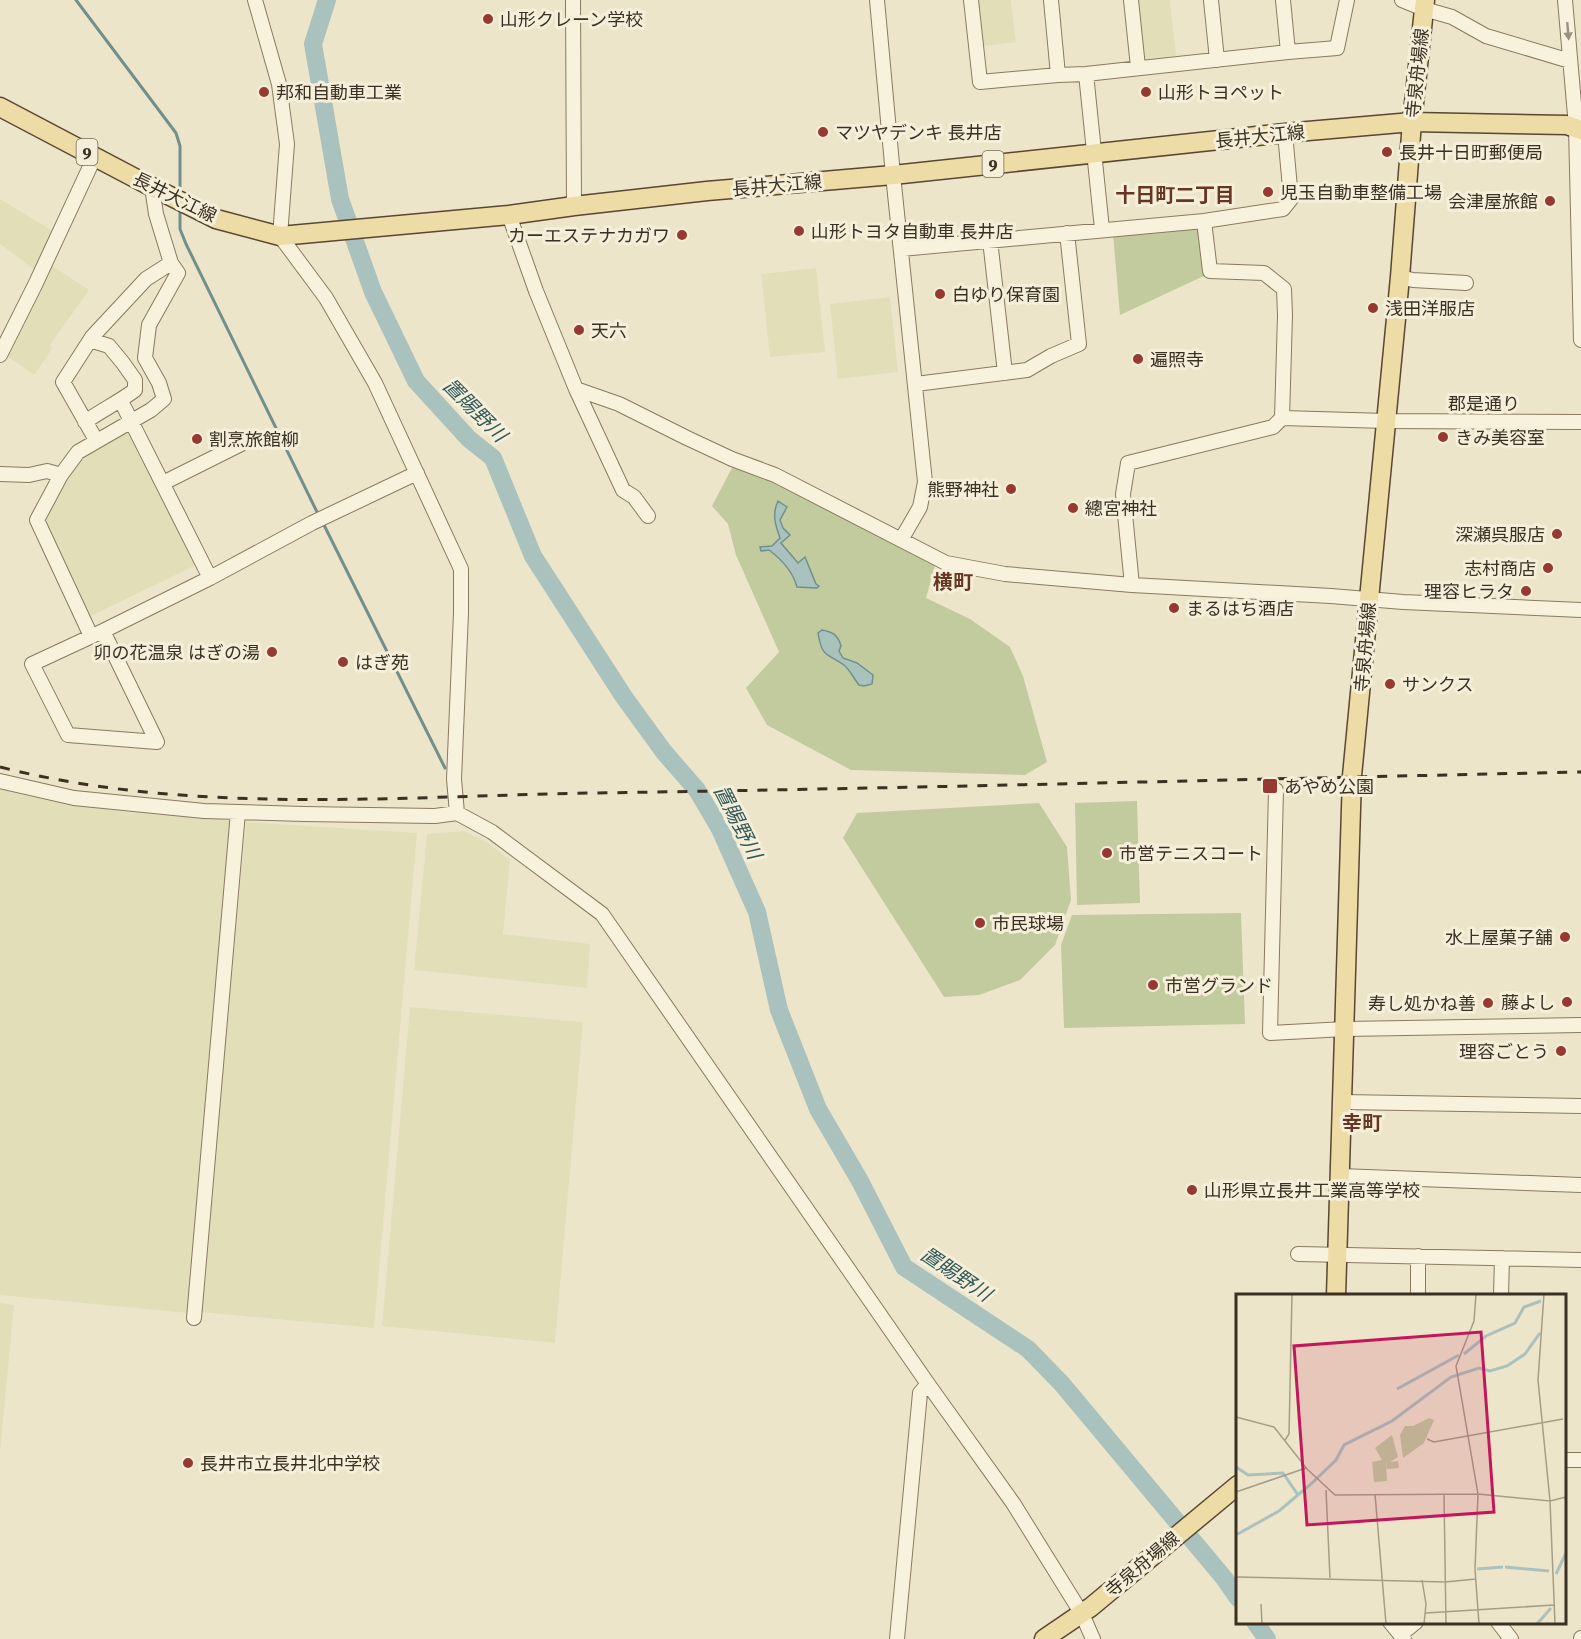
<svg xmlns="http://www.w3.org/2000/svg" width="1581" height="1639" viewBox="0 0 1581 1639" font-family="'Roboto Serif','Noto Sans JP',serif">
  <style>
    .farmland { fill: #e2dfb8 }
    .green { fill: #c2cb9e }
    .water { fill: #aac2bd; stroke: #71908b; stroke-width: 1.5 }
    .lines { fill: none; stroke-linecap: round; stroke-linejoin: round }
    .stream { stroke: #71908b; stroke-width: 3 }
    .river { stroke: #aac2bd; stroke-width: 18 }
    .minor-casing { stroke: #89795f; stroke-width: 16 }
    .major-casing { stroke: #584733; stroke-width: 21 }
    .minor { stroke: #f8f2dd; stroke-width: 14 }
    .major { stroke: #eddca5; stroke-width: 18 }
    .rail { stroke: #3b3022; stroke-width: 3; stroke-dasharray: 10 10; stroke-linecap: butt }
    .oneway { fill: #9a9180 }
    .poi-dot { fill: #963932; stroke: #f5efda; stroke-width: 2 }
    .labels { text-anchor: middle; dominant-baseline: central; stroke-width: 6; stroke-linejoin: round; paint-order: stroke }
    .shield { fill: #f5efda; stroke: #736959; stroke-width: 1.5 }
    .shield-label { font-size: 16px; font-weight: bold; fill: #3b3022 }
    .poi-label { font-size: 18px; fill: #3b3022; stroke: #f5efda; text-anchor: start }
    .street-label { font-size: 18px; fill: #3b3022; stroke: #f5efda }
    .neighbourhood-label { font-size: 20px; font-weight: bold; fill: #653623; stroke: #f5efda }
    .water-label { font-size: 20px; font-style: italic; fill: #325959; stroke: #f5efda }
    .inset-river { fill: none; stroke: #aac2bd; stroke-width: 3 }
    .inset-road { fill: none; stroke: #a69d87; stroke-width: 1.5 }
    .view { fill: #c2185b; fill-opacity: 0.15; stroke: #c2185b; stroke-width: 3 }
    .inset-edge { fill: none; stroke: #3b3022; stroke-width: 3 }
  </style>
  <rect width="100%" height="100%" fill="#ede5ca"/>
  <path class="farmland" d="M 978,0 L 1011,0 L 1016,42 L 984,46 Z
    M 1136,0 L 1170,0 L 1176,56 L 1142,59 Z
    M 0,199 L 53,231 L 35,270 L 0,244 Z
    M 51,265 L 89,290 L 50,345 L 52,349 L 34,375 L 7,356 Z
    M 816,268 L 825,352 L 770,357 L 761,274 Z
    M 890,297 L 898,372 L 838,379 L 830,304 Z
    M 130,427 L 198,564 L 91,616 L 43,516 L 79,456 Z
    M 0,788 L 23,795 L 126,812 L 231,820 L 188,1313 L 0,1295 Z
    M 246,822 L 417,833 L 374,1328 L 200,1312 Z
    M 463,831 L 487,842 L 510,860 L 503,934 L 590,944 L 587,988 L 414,970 L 427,834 Z
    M 410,1007 L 583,1022 L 555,1343 L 382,1326 Z
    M 0,1303 L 14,1305 L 0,1452 Z"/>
  <path class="green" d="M 1199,227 L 1206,275 L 1120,315 L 1113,234 Z
    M 734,464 L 801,495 L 935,565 L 926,598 L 970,619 L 1010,647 L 1023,676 L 1047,762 L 1025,775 L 851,770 L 767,725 L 746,688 L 779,652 L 736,555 L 728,524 L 712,506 Z
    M 1137,801 L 1140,903 L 1077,905 L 1075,803 Z
    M 1039,803 L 1067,847 L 1071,900 L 1055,945 L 1020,980 L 979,995 L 944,997 L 843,838 L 857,813 Z
    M 1241,913 L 1245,1024 L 1064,1028 L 1061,945 L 1072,915 Z"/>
  <path class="water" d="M 778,501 L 787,507 L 780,520 L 783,528 L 790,535 L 781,543 L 798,563 L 805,557 L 816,584 L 819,586 L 817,588 L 797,587 C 793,572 781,559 769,550 L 761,551 L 760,547 L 772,546 L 780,538 C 775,524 772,514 778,501 Z
    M 822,630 C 833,632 838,635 841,646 L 839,651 L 843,658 L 857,663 L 873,675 L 872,684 L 864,686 L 859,685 C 854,679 850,670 844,665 C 827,653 822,658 818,633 Z"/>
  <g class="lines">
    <path class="stream" d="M 76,0 L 176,133 L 180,146 L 180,195
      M 180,208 L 180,229 L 186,244 L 318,514
      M 323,523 L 445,768"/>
    <path class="river" d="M 327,0 L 313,44 L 340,199 L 373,292 L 416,381 L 469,439 L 493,458 L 533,556 L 624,697 L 664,752 L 697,790 L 720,829 L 757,912 L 779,1010 L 818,1109 L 860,1181 L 904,1267 L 1028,1349 L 1062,1384 L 1224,1578 L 1238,1598
      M 1255,1622 L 1267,1639"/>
    <defs>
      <path id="minor" d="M 255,0 L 279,84 L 287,144 L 280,236 L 326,298 L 375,383 L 461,569 L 461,613 L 454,779 L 457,813
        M 573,0 L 574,206
        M 877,0 L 893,175 L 925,482 L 920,507 L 901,540
        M 971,0 L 980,82 L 1058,75
        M 1051,0 L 1058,75 L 1086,74 L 1288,52 L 1337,48 L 1347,0
        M 1131,0 L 1138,67
        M 1211,0 L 1217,60
        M 1283,0 L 1288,52
        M 1402,0 L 1424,9 L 1452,17 L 1486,36 L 1570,61
        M 1565,0 L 1576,127 L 1581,340
        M 1086,74 L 1102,229
        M 509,215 L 536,291 L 576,389 L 623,490 L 634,497 L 648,516
        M 990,240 L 1005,373
        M 901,249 L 1204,221 L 1283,209 L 1291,199 L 1285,133
        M 1400,277 L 1413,280 L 1466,283
        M 0,355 L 35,285 L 95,156
        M 916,384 L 1027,370 L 1051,356 L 1079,344 L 1067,233
        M 576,389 L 619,404 L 687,438 L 732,459 L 775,475 L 946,563 L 1005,574 L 1132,585 L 1331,596 L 1403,602 L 1581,610
        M 121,401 L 210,578
        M 1282,418 L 1386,421 L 1581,422
        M 85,422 C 102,410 119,402 135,390 L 135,380 L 123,363 L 109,346 L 90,340
        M 96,440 L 63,382 L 92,337 L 146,279 L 171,263 L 156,214 L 152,187
        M 0,474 L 29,475 L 47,471 L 61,475
        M 163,483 L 241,444
        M 1132,585 L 1123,494 L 1128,463 L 1273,427 L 1282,418 L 1285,315 L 1284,289 L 1264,273 L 1210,271 L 1204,221
        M 103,631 L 157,742 L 68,735 L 32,664 L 103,631 L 210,578 L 312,523 L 417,473
        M 91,636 L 37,520 L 61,475 L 78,452 L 151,410 L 164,399 L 159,383 L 145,358 L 149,325 L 178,273 L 171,263
        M 0,781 L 74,798 L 204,811 L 304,814 L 435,816 L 457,813 L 492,832 L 602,914 L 928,1384 L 1013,1503 L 1082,1614 L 1093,1639
        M 1276,790 L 1270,1033 L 1345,1029 L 1581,1025
        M 1342,1102 L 1581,1106
        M 1340,1176 L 1581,1185
        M 1298,1254 L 1581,1260
        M 1418,1296 L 1418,1256
        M 1501,1296 L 1502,1258
        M 194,1318 L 238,812
        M 1564,1460 L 1581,1460
        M 1390,1622 L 1404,1639
        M 1498,1622 L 1511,1639
        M 1400,1635 L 1416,1622
        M 897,1639 L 920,1393 L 928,1384
        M 1581,1639 L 1581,1638"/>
      <path id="major" d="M 0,107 L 152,187 L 216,219 L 280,236 L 509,215 L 574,206 L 707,191 L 893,175 L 1285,133 L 1412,122 L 1567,125 L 1581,130
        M 1336,1296 L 1352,776 L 1400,277 L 1412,122 L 1425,0
        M 1044,1639 L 1091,1607 L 1238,1485"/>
    </defs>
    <use href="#minor" class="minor-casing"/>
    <use href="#major" class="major-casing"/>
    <use href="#minor" class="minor"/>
    <use href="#major" class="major"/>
    <path class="rail" d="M 0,767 C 194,816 397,796 594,793 C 923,788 1252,779 1581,772"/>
  </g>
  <defs><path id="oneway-solid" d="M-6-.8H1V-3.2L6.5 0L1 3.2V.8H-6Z" transform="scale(1.5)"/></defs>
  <use class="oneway" href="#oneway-solid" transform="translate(1568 31) rotate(85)"/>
  <g class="poi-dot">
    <circle cx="488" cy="19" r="6"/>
    <circle cx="264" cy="92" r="6"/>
    <circle cx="1146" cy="92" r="6"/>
    <circle cx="823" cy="132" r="6"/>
    <circle cx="1387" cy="152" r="6"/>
    <circle cx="1268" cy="192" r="6"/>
    <circle cx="1550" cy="201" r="6"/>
    <circle cx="799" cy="231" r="6"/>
    <circle cx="682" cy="235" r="6"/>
    <circle cx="940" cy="294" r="6"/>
    <circle cx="1373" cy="308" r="6"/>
    <circle cx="579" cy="330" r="6"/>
    <circle cx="1138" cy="359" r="6"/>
    <circle cx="1443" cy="437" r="6"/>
    <circle cx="197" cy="439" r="6"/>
    <circle cx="1011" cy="489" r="6"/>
    <circle cx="1073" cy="508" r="6"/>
    <circle cx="1557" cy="534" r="6"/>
    <circle cx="1548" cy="568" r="6"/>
    <circle cx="1526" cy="591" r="6"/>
    <circle cx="1174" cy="608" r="6"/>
    <circle cx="272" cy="652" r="6"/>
    <circle cx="343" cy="662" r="6"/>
    <circle cx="1390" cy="684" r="6"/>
    <rect x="1262" y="778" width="16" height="16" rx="3"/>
    <circle cx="1107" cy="853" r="6"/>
    <circle cx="980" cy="923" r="6"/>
    <circle cx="1565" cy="937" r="6"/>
    <circle cx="1153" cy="985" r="6"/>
    <circle cx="1567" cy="1002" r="6"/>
    <circle cx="1488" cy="1003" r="6"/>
    <circle cx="1561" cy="1051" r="6"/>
    <circle cx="1192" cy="1190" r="6"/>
    <circle cx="188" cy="1463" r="6"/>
  </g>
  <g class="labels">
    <g class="shield">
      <rect x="76.5" y="139" width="21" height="26" rx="4.5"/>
      <rect x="982.5" y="151" width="21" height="26" rx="4.5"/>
    </g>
    <g class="shield-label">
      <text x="87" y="152">9</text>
      <text x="993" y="164">9</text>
    </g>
    <g class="poi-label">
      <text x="500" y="19">山形クレーン学校</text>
      <text x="276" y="92">邦和自動車工業</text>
      <text x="1158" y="92">山形トヨペット</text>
      <text x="835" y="132">マツヤデンキ 長井店</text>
      <text x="1399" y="152">長井十日町郵便局</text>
      <text x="1280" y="192">児玉自動車整備工場</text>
      <text x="1538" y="201" text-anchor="end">会津屋旅館</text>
      <text x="811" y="231">山形トヨタ自動車 長井店</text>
      <text x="670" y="235" text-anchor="end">カーエステナカガワ</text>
      <text x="952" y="294">白ゆり保育園</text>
      <text x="1385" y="308">浅田洋服店</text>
      <text x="591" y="330">天六</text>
      <text x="1150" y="359">遍照寺</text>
      <text x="1455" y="437">きみ美容室</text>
      <text x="209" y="439">割烹旅館柳</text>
      <text x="999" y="489" text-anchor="end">熊野神社</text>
      <text x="1085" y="508">總宮神社</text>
      <text x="1545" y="534" text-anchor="end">深瀬呉服店</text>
      <text x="1536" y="568" text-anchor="end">志村商店</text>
      <text x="1514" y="591" text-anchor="end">理容ヒラタ</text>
      <text x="1186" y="608">まるはち酒店</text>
      <text x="260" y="652" text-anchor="end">卯の花温泉 はぎの湯</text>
      <text x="355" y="662">はぎ苑</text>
      <text x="1402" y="684">サンクス</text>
      <text x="1284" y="786">あやめ公園</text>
      <text x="1119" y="853">市営テニスコート</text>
      <text x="992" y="923">市民球場</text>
      <text x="1553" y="937" text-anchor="end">水上屋菓子舗</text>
      <text x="1165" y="985">市営グランド</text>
      <text x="1555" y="1002" text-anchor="end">藤よし</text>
      <text x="1476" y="1003" text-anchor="end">寿し処かね善</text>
      <text x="1549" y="1051" text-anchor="end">理容ごとう</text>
      <text x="1204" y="1190">山形県立長井工業高等学校</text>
      <text x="200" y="1463">長井市立長井北中学校</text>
    </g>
    <g class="street-label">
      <text transform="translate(1417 73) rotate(-84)">寺泉舟場線</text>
      <text transform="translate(1260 136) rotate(-6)">長井大江線</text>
      <text transform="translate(777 185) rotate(-5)">長井大江線</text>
      <text transform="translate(175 197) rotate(26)">長井大江線</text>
      <text x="1484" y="403">郡是通り</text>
      <text transform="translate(1365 647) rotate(-85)">寺泉舟場線</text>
      <text transform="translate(1142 1564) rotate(-40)">寺泉舟場線</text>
    </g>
    <g class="neighbourhood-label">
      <text x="1175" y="195">十日町二丁目</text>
      <text x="953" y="582">横町</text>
      <text x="1362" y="1123">幸町</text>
    </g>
    <g class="water-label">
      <text transform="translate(475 410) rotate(45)">置賜野川</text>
      <text transform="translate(738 822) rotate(63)">置賜野川</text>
      <text transform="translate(956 1274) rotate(34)">置賜野川</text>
    </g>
  </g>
  <g transform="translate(1236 1294)">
    <rect width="330" height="330" fill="#ede5ca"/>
    <path d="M 193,124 L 198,126 L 188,149 L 167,164 L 164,141 L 169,132 L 177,132 ZM 156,141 L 162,163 L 154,168 L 162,167 L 163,174 L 151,175 L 150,167 L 151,187 L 138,188 L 136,168 L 146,166 L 139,154 Z" fill="#c2cb9e"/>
    <path class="inset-river" d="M 228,60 L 250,42 L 279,29 L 288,13 L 305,7M 161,95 L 223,61M 0,173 L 12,181 L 47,179 L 62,201M 0,241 L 43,217 L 75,190 L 100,166 L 108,151 L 156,127 L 215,83 L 243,74 L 254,77 L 271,72 L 289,60 L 304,39M 269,273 L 313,277M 241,275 L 267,273M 320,280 L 330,259M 301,330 L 315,314"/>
    <path class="inset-road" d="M 240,0 L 238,27 L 220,72 L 242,200 L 239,275 L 243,330M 0,123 L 38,133 L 71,175 L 99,201 L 242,200 L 314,207 L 302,86 L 308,0M 191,145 L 198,148 L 327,125M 49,146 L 53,140 L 56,0M 90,196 L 94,284M 0,198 L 70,174M 139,200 L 150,330M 208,200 L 210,330M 0,283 L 209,288 L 240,285M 186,286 L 190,310 L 188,330M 25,310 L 26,330M 190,319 L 318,311M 319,330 L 314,207 L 330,203"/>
    <path class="view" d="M 245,38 L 258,218 L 71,231 L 58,52 Z"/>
    <rect width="330" height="330" class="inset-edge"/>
  </g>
</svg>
